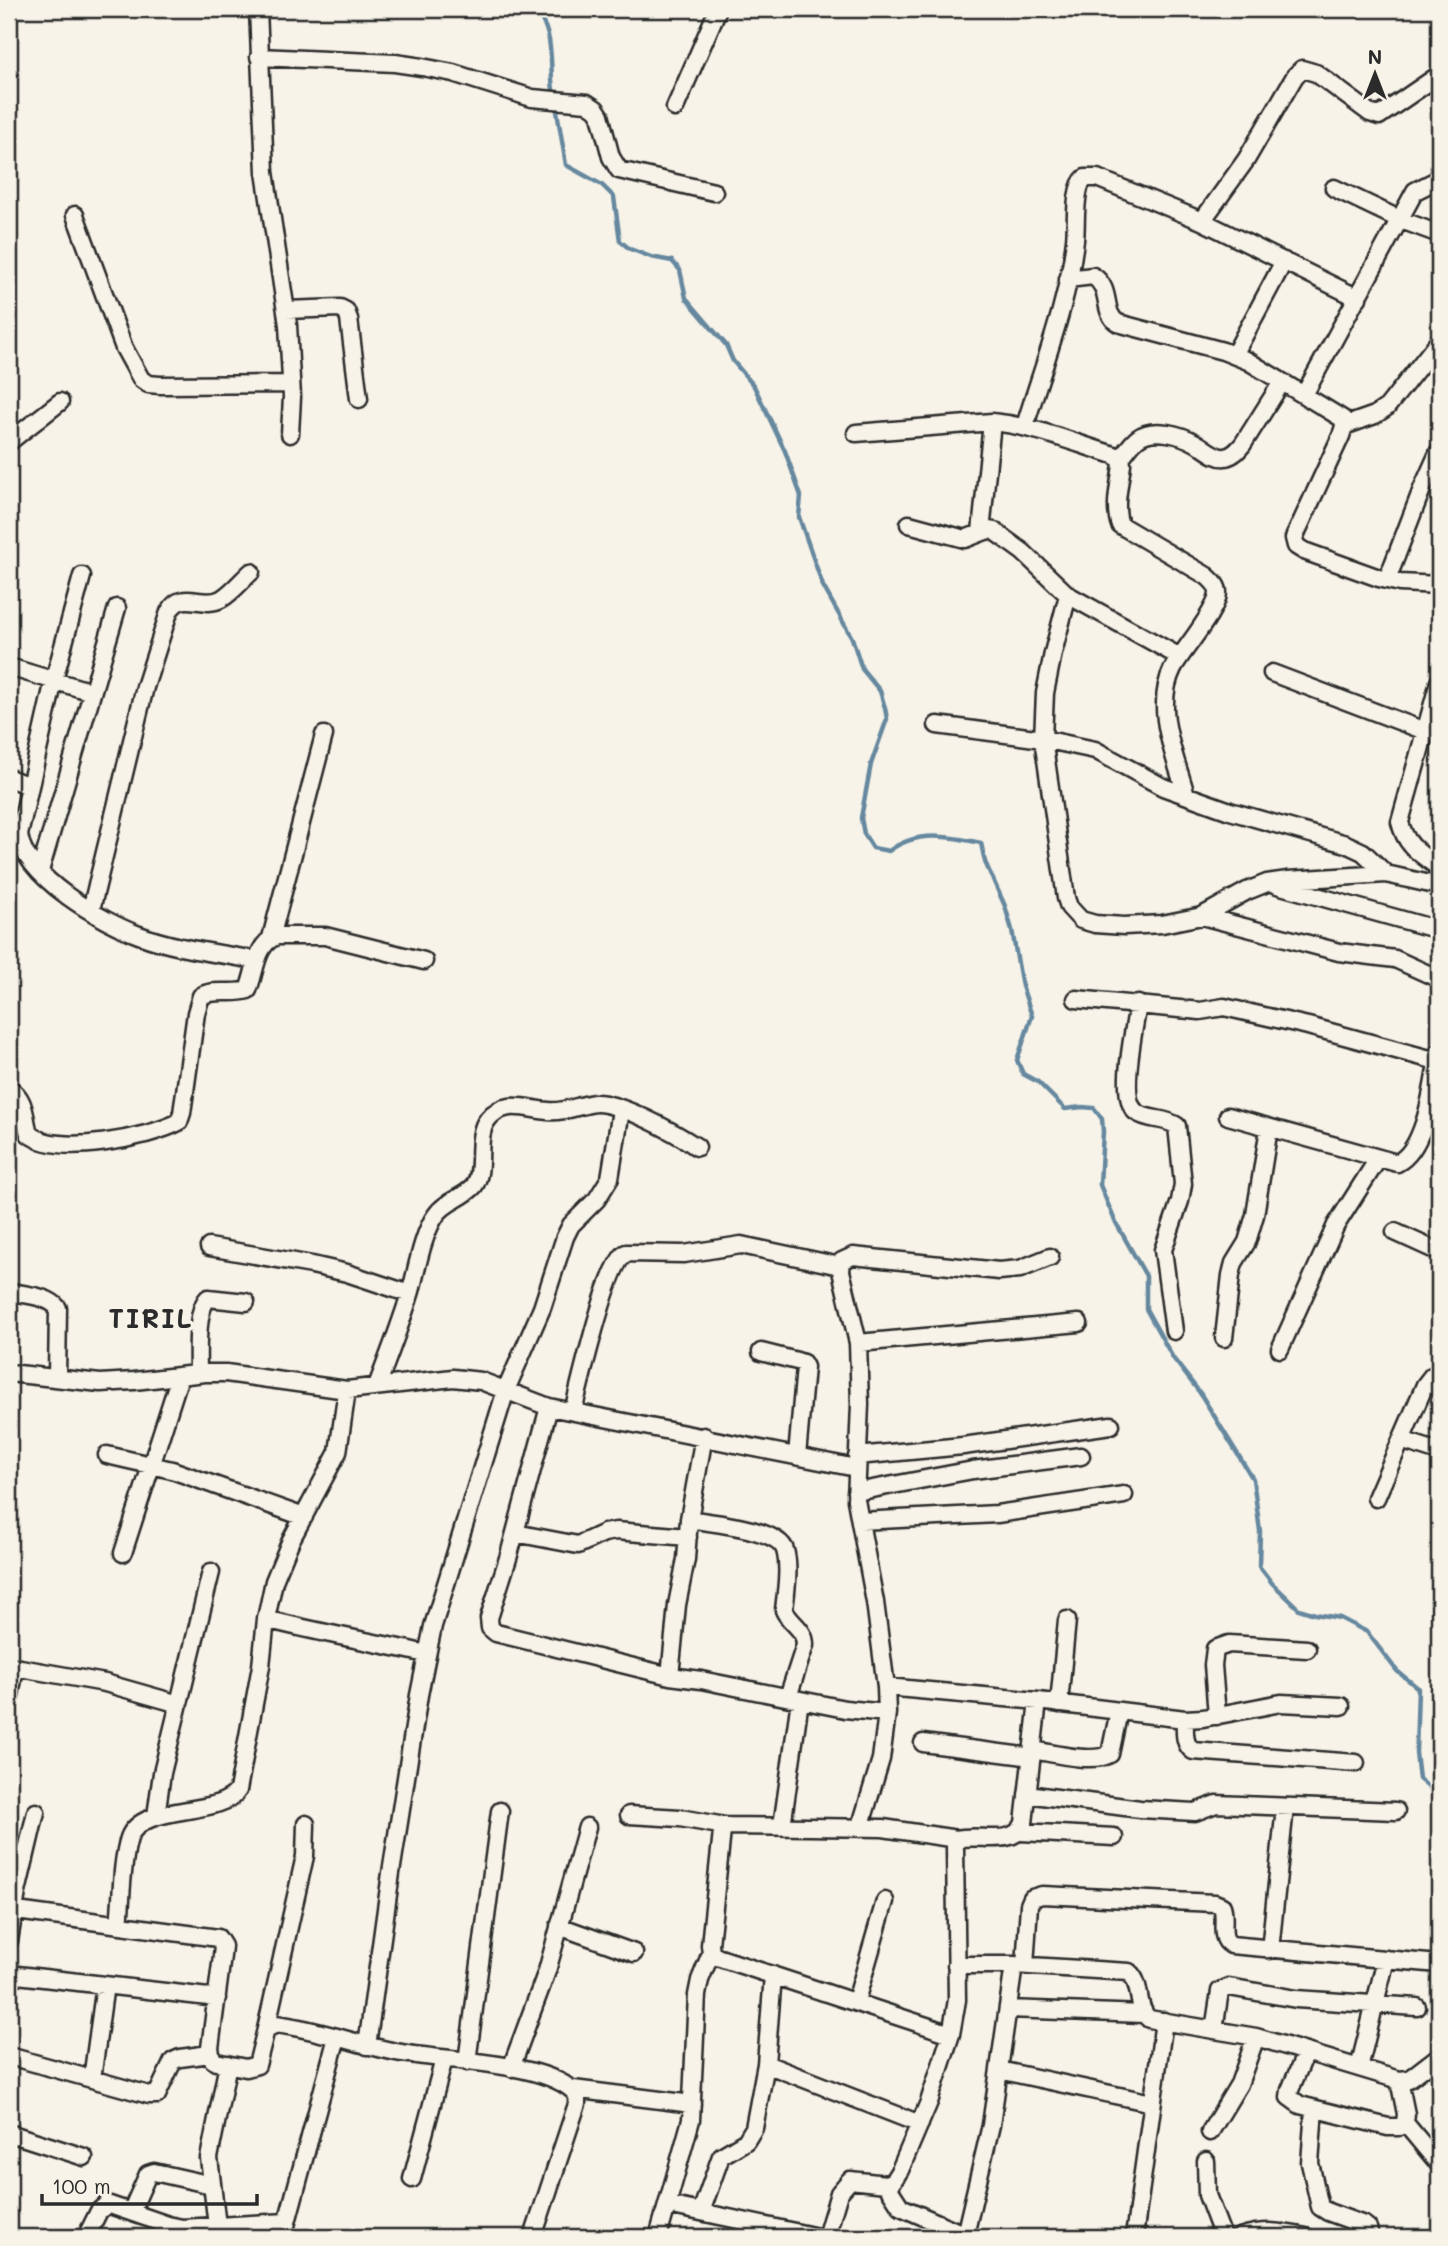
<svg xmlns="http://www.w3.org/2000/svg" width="1448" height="2246" viewBox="0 0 1448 2246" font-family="Mali,sans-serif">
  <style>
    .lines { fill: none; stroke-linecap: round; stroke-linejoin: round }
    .stream { stroke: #66889f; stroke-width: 4.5 }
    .minor-casing { stroke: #2b2b2b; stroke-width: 21 }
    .minor { stroke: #f7f3e8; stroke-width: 16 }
    .labels { text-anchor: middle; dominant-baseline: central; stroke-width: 7; stroke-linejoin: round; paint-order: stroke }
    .district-label { font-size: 26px; font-weight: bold; letter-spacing: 2px; fill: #2b2b2b; stroke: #f7f3e8 }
  </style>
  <rect width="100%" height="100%" fill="#f7f3e8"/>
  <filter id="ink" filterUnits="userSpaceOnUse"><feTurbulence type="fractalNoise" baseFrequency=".0143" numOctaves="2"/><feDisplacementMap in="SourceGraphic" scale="14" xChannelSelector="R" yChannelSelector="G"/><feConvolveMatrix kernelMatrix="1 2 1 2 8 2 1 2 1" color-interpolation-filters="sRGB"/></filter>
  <g filter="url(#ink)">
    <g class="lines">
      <path class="stream" d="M 531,9 C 558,27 548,70 554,96
        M 556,105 L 566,165 L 602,185 L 614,197 L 620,241 L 630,249 L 651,257 L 672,261 L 680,270 L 686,298 L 726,345 L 733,361 L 754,386 L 785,451 L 801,496 L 799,517 L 823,586 L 852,638 L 862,669 L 880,691 L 885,708 L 887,719 L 871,764 L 861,818 L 864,834 L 873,848 L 889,851 C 916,830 949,836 981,843 L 985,862 L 1005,906 L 1012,930 L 1022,986 L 1032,1016 L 1017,1060 L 1023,1074 L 1038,1082 L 1065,1109 L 1082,1107 L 1094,1108 L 1102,1119 L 1103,1131 L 1100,1185 L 1115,1221 L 1146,1276 L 1146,1309 L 1173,1358 L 1200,1393 L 1253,1479 L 1260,1531 L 1259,1566 L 1272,1583 L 1299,1609 L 1315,1614 L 1340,1618 L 1367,1632 L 1397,1671 L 1418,1688 L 1416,1753 L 1419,1779 L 1439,1796"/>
      <defs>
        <path id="minor" d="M 258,9 L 265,172 L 288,325 L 292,397 L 290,434
          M 259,57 L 395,63 L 422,67 L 453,73 L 532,98 L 587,103 L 596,109 L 600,115 L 611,157 L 619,170 L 714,192
          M 675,108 L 718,9
          M 1334,188 L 1401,220 L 1439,234
          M 75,215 L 124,348 L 141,379 L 148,384 L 160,385 L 291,384
          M 1202,221 L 1246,160 L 1295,76 L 1302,69 L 1316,73 L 1370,113 L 1379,116 L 1439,75
          M 1068,279 L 1093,276 C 1113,289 1101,312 1118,323 L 1223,351 L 1248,361 L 1343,419 L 1344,426 L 1341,436 L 1294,538 L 1296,546 L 1304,551 L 1379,578 L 1400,583 L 1439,585
          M 286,310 L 340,308 L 346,311 L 349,319 L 359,399
          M 1234,355 L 1284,261
          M 1304,395 L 1415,191 L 1439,179
          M 1025,426 C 1043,366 1068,303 1075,240 C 1077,224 1073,188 1085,178 L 1097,178 L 1202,221 L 1358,298
          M 1344,426 L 1375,415 L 1387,407 L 1439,341
          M 856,433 L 992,422 C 1035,426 1074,443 1114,455 L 1120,459 L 1122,464 C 1120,484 1113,506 1120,525 L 1207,576 C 1212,581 1218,585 1218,593 C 1218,610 1182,651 1173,668 C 1153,708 1175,755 1186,795
          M 9,442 L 60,402
          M 1120,459 C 1126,452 1131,443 1138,438 C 1153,426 1182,435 1196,443 C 1205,448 1216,459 1226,457 C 1234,455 1238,450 1243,444 L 1282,382
          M 909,524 L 965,539 L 988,530 L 994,531 L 1023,552 L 1068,595 L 1180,657
          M 981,532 L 992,422
          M 82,576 L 54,680 L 19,835 C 25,878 103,922 139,935 C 176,949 217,953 256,960
          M 1387,580 L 1422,489 L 1439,451
          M 1068,595 L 1053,653 L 1045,693 L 1043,739 L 1066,898 L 1069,907 L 1081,920 L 1095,924 L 1124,926 L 1162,924 L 1202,916 L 1247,891 L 1267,883 L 1288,880 L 1386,874 L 1439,886
          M 9,667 L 92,692
          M 1272,673 L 1425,731
          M 1439,682 L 1400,822 C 1406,847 1420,853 1439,868
          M 937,725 L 1043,739 L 1095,750 L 1163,787 L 1230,811 L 1346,844 L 1363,852 L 1386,874
          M 9,778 L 29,786
          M 40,871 L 117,608
          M 1277,885 L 1439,930
          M 91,910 L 145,687 L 169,612 C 182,588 202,609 221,599 C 232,593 242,580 251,572
          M 1202,916 L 1339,952 L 1395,959 L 1439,979
          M 271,938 L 324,735
          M 1076,999 L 1200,1011 L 1224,1007 L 1308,1026 L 1437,1061
          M 1138,1004 C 1135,1026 1118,1098 1136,1112 C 1148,1121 1165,1117 1177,1126 L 1183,1184 L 1180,1201 L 1163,1250 L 1174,1331
          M 9,1088 C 26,1099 24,1116 29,1134 C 57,1157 148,1138 179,1122 L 182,1113 L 196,1013 L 201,996 C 215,988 232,995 248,990 C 256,972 255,944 277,936 L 325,936 L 424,961
          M 1228,1116 L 1397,1163 C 1427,1148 1433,1083 1439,1052
          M 1395,1232 L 1439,1252
          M 209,1247 L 312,1265 L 347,1273 L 410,1294
          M 12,1292 C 27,1295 48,1296 58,1308 L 57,1378
          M 1224,1338 L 1231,1275 L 1234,1263 L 1247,1242 L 1255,1215 L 1269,1128
          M 858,1343 L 1079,1323
          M 1280,1349 L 1336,1225 L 1378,1159
          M 761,1352 L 797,1361 L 803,1363 L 805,1367 L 797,1456
          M 9,1373 L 100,1383 L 134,1381 L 205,1373 L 226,1373 L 347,1390 L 453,1378 L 481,1381 L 549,1407 L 856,1468
          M 198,1373 C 198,1355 195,1311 208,1298 L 246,1302
          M 377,1386 C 389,1355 401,1323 411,1291 C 417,1268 423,1233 436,1215 C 445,1201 464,1198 474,1186 C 486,1170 474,1136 488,1119 C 504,1099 527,1109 548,1111 C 563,1113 579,1105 595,1103 C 620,1102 676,1133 697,1147
          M 549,1407 L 509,1555 L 489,1618 L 490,1628 L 496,1633 L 670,1676 L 701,1680 L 845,1709 L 887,1713
          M 573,1411 C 581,1382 606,1266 626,1253 L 684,1254 L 741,1245 L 840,1266
          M 1401,1440 L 1439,1452
          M 107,1455 L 172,1470 L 304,1517
          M 857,1456 L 963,1446 L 1111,1425
          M 856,1492 L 973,1470 L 1081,1456
          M 1376,1498 L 1425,1385 L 1432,1376 L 1439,1373
          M 689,1519 C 710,1523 778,1528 785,1550 C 790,1567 786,1592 784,1610 C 790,1624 805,1628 805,1645 L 788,1697
          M 860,1521 L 997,1514 L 1124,1495
          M 515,1533 L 578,1545 L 604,1533 L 616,1531 L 688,1537
          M 123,1553 L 180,1376
          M 266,1619 C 319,1633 373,1642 427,1654
          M 9,1666 L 105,1683 L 179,1704
          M 670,1676 L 677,1605 L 686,1559 L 689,1519 L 704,1436
          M 886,1687 L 1038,1701 L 1185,1719 L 1203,1718 L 1281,1703 L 1341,1706
          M 9,1701 L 15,1668
          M 1059,1704 L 1067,1620
          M 1217,1716 L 1213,1665 L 1215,1649 L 1229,1644 L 1307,1649
          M 1185,1719 C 1185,1730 1183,1744 1193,1751 L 1356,1763
          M 923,1743 L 1032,1757
          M 1033,1750 C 1052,1753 1093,1764 1110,1754 L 1119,1711
          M 1027,1794 L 1140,1809 L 1195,1812 L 1216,1804 L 1396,1811
          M 629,1815 L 680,1818 L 725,1826
          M 156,1816 L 162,1773 L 211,1572
          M 782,1826 L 800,1700
          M 860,1828 L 881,1759 L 887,1713 L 886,1687 L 875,1602 L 856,1500 L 860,1404 L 858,1343 L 841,1271 L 842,1261 L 853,1256 L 999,1271 L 1020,1269 L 1050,1257
          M 1021,1832 L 1114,1837
          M 9,1910 L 218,1938 L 223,1946 L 222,1956 L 210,2048 L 212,2059 L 216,2062 L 246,2068 L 257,2065 L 266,2029 L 276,2024 C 317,2029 356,2044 396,2052 C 440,2061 550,2061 577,2095 L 577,2104 L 533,2237
          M 119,1925 C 122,1899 121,1863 129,1838 C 141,1802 221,1818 238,1790 L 261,1666 L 266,1619 L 274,1581 L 291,1540 L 338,1452 L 347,1390
          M 559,1926 L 634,1953
          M 9,1941 L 17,1892 L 36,1812
          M 1270,1950 L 1285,1807
          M 956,1965 L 1014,1965 L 1129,1972 C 1143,1984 1135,2007 1149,2019 L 1256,2037 L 1399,2080 L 1409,2079 L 1439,2056
          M 1025,1966 L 1029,1905 L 1032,1898 L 1042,1895 L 1215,1903 L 1222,1906 C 1227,1919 1218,1938 1231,1945 L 1439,1964
          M 9,1974 L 217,1998
          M 856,2001 L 885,1901
          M 1008,2009 L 1144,2014
          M 266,2029 L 305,1856 L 306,1824
          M 1214,2030 L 1220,1991 L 1229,1987 L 1296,1999 L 1417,2007
          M 951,2034 L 717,1957 L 711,1953 L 710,1945 L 722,1831 L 725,1826 L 883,1828 L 957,1839
          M 367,2046 L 391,1873 L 419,1695 L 433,1626 L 506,1390 L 542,1308 L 565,1237 L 571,1225 L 597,1199 L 610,1178 L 621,1110
          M 1306,2052 L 1290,2090 L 1289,2097 L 1300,2105 L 1388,2127 L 1399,2127 L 1405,2123 L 1406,2114 L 1399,2080
          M 9,2056 L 149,2095 L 157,2095 L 173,2061 L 180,2058 L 210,2054
          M 467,2062 L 500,1811
          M 766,2064 L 920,2124
          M 511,2068 L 547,1971 L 587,1827
          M 1359,2068 L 1386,1959
          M 999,2070 L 1152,2103
          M 92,2079 L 105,1985
          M 573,2089 L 692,2104
          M 1314,2109 L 1310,2163 L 1320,2207 L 1328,2212 L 1364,2225 L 1368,2228 L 1370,2237
          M 1405,2123 L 1439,2164
          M 1210,2132 L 1239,2084 L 1256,2037
          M 9,2133 L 84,2157
          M 1206,2161 L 1207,2195 L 1223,2237
          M 412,2179 L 444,2059
          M 886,2184 L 901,2207 L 970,2237
          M 668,2205 L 818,2237
          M 131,2212 L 148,2174 L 154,2172 L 212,2185
          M 701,2212 L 721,2156 L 746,2141 L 754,2128 L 766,2064 L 773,1975
          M 217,2226 L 209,2158 L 228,2064
          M 965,2235 L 991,2125 L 1014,1965
          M 86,2237 L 99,2211 L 107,2204 L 168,2225 L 182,2228 L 287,2222
          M 283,2237 L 337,2037
          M 658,2237 L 691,2120 L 697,1995 L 700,1980 L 711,1953
          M 826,2237 L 839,2193 L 850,2180 L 886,2184 L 893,2181 L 900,2170 L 929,2102 L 951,2034 L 957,2000 L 955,1846 L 957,1839 C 979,1833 1014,1848 1024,1823 L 1038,1701
          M 1134,2237 L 1164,2021
          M 1240,2237 C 1264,2229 1282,2232 1306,2237"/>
      </defs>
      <use href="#minor" class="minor-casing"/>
      <use href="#minor" class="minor"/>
    </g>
  </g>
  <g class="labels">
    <g class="district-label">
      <text x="151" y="1318">TIRIL</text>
    </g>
  </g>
  <rect width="1448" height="2246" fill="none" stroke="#f7f3e8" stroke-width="35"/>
  <rect x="18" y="18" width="1413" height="2211" fill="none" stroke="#2b2b2b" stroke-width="2.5" filter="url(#ink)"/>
  <g transform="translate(1375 74)" stroke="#f7f3e8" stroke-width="5" paint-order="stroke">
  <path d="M0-5L12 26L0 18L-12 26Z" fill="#2b2b2b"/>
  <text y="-10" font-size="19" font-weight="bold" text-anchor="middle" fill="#2b2b2b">N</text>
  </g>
  <path d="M42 2194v10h215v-10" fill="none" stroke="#2b2b2b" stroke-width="3.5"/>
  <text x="52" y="2194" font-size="21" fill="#2b2b2b" stroke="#f7f3e8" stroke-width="5" paint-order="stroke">100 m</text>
</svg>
